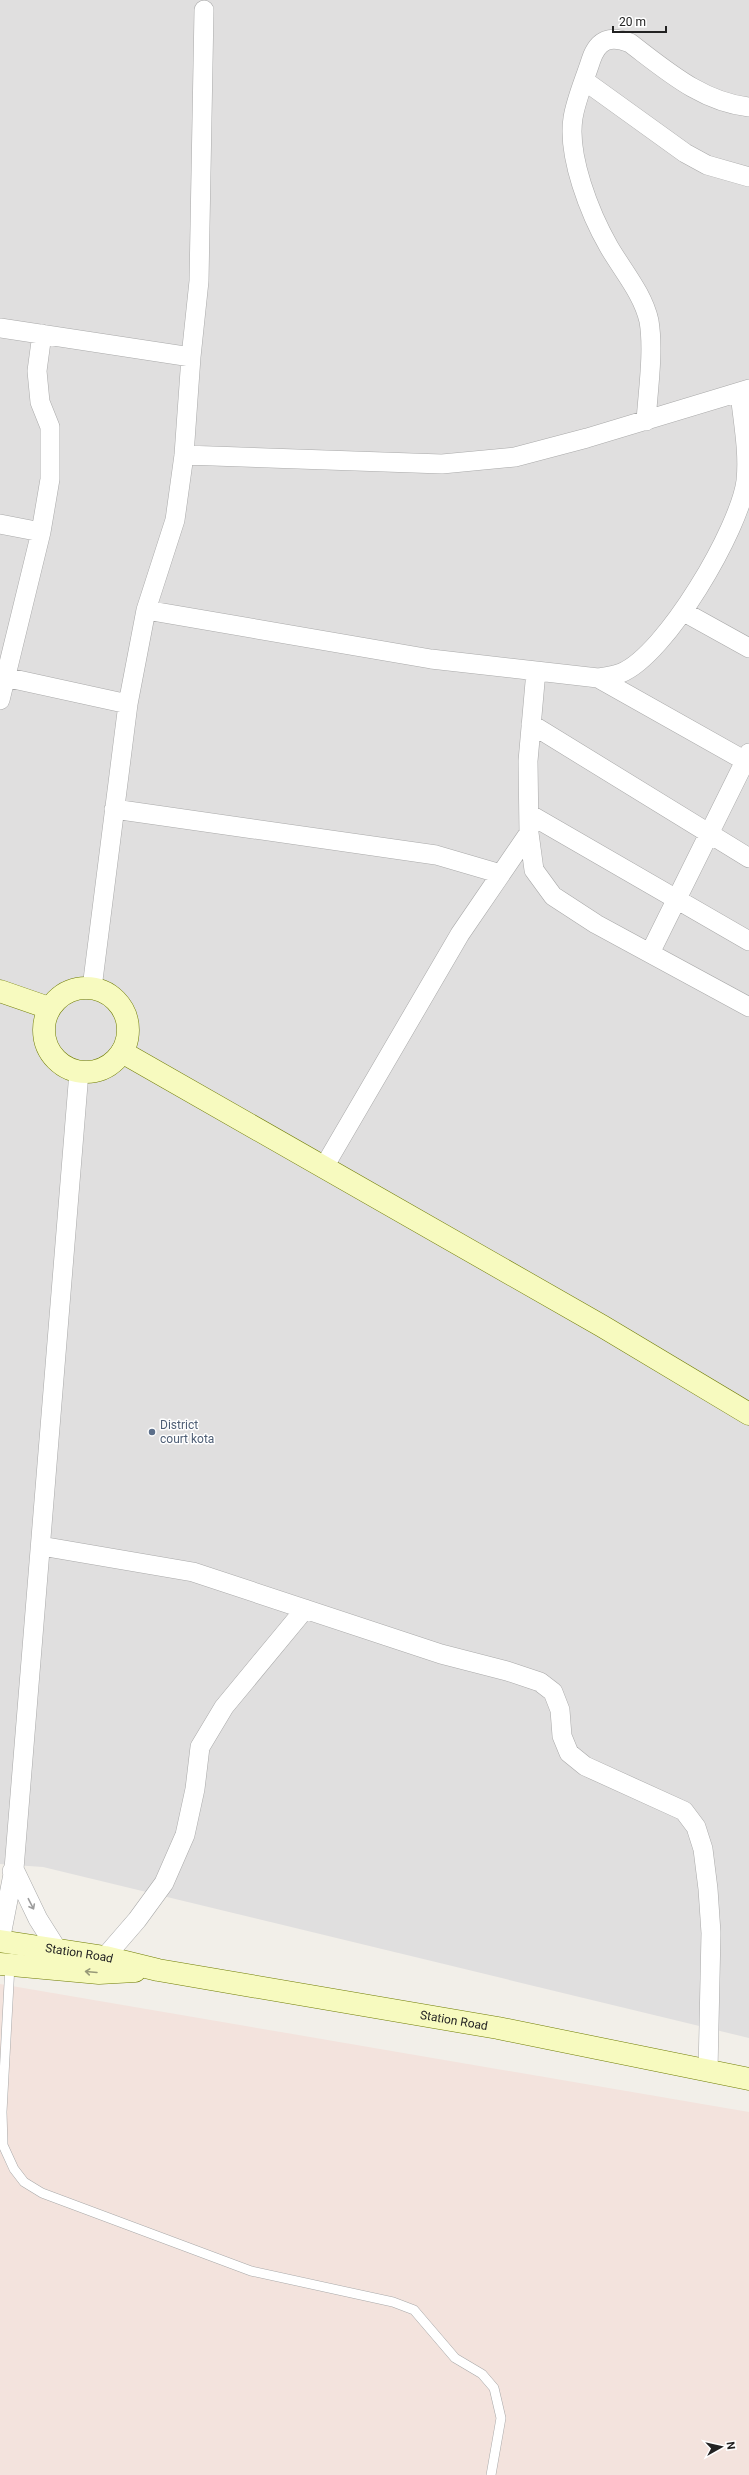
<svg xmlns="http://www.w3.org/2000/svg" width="749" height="2475" viewBox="0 0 749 2475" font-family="Roboto,sans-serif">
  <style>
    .residential { fill: #e0dfdf }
    .military { fill: #f3e3dd }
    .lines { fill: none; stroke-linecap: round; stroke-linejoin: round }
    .lane-casing { stroke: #a9a9a9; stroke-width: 10 }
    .street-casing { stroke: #a9a9a9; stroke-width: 20 }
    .secondary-casing { stroke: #707d05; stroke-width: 23 }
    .lane { stroke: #fff; stroke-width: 9 }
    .street { stroke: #fff; stroke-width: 19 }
    .secondary { stroke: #f7fabf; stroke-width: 22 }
    .oneway { stroke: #9c9c9c }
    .oneway2 { stroke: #979978 }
    .service-dot { fill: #5c6f8a; stroke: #fff; stroke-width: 1.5 }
    .labels { text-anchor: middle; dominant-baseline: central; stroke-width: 3; stroke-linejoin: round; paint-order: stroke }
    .service-label { font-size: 12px; fill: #4e5e75; stroke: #fff; text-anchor: start }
    .street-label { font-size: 12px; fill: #222; stroke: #fff }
  </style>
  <rect width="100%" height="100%" fill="#f2efe9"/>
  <path class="residential" d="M 0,0 L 749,0 L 749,2038 L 43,1867 L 0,1864 Z"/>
  <path class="military" d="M 0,1984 L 749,2112 L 749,2475 L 0,2475 Z"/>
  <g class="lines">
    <defs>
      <path id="lane" d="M 10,1965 L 2,2112 L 3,2145 L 14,2169 L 24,2182 L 42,2193 L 251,2271 L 393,2302 L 414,2310 L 455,2358 L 482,2374 L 494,2388 L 501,2418 L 491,2475"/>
      <path id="street" d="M 585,81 L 685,153 L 707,165 L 749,177
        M 0,328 L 191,357
        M 646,421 C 648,391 654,351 649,321 C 643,294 623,271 609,247 C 590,214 567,156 573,118 C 576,99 585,79 591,60 C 598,39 611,35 630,43 C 667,71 702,102 749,107
        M 184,455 L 442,464 L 515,457 L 587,438 L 749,389
        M 0,524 L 41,532
        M 146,610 L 431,659 L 598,678 C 605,677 614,676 621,673 C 666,655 740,528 746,481 C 749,452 743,422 740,393
        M 684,612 L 749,648
        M 536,671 L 528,761 L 529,833 L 534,870 L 553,896 L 596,924 L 749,1007
        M 0,676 L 128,704
        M 598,678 L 749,763
        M 0,700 L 41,532 L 50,479 L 50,427 L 40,402 L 37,371 L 42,334
        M 531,724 L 749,858
        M 114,809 L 436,855 L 501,874
        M 529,814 L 749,941
        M 650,953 L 749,753
        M 92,988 L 128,704 L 146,610 L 175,520 L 184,455 L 191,357 L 199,281 L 204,10
        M 324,1167 L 460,934 L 529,833
        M 41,1546 L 193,1572 L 441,1654 L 507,1671 L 540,1682 L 553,1692 L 560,1710 L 562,1736 L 569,1753 L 585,1766 L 684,1811 L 696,1827 L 703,1849 L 708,1889 L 711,1933 L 708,2071
        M 12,1871 L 14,1869 L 38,1919 L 57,1949
        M 0,1941 L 14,1869 L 79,1072
        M 105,1957 L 137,1920 L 164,1883 L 185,1835 L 195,1789 L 200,1747 L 224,1707 L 305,1609"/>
      <g id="secondary">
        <circle cx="86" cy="1030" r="42"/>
        <path d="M 0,991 L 49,1008"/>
        <path d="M 122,1052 L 602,1326 L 749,1414"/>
        <path id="s1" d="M 0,1941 L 105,1957 L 158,1970 L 498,2028 L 749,2079"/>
        <path d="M 0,1964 L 99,1973 L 135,1971"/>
      </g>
    </defs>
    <use href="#lane" class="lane-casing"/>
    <use href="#street" class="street-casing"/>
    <use href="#secondary" class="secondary-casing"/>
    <use href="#lane" class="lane"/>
    <use href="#street" class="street"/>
    <use href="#secondary" class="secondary"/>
  </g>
  <defs><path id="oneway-shaft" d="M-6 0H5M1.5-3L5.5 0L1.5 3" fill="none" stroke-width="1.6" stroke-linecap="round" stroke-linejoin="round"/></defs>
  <use class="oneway" href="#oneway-shaft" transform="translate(31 1904) rotate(63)"/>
  <use class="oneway2" href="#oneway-shaft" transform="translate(91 1972) rotate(-175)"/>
  <circle class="service-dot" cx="152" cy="1432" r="4"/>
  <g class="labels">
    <g class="service-label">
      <text x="160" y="1425">District<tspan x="160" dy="14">court kota</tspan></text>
    </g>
    <g class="street-label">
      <text stroke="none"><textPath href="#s1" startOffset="80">Station Road</textPath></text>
      <text stroke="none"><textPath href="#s1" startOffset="461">Station Road</textPath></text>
    </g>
  </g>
  <g transform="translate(721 2447) rotate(82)" stroke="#ffffff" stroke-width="3" paint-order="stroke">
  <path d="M0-3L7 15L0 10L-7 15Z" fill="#222222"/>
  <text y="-6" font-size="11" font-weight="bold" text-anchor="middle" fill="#222222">N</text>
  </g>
  <path d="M613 26v6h53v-6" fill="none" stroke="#222222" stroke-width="2"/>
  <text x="619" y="26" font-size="12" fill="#222222" stroke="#ffffff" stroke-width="3" paint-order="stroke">20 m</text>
</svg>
